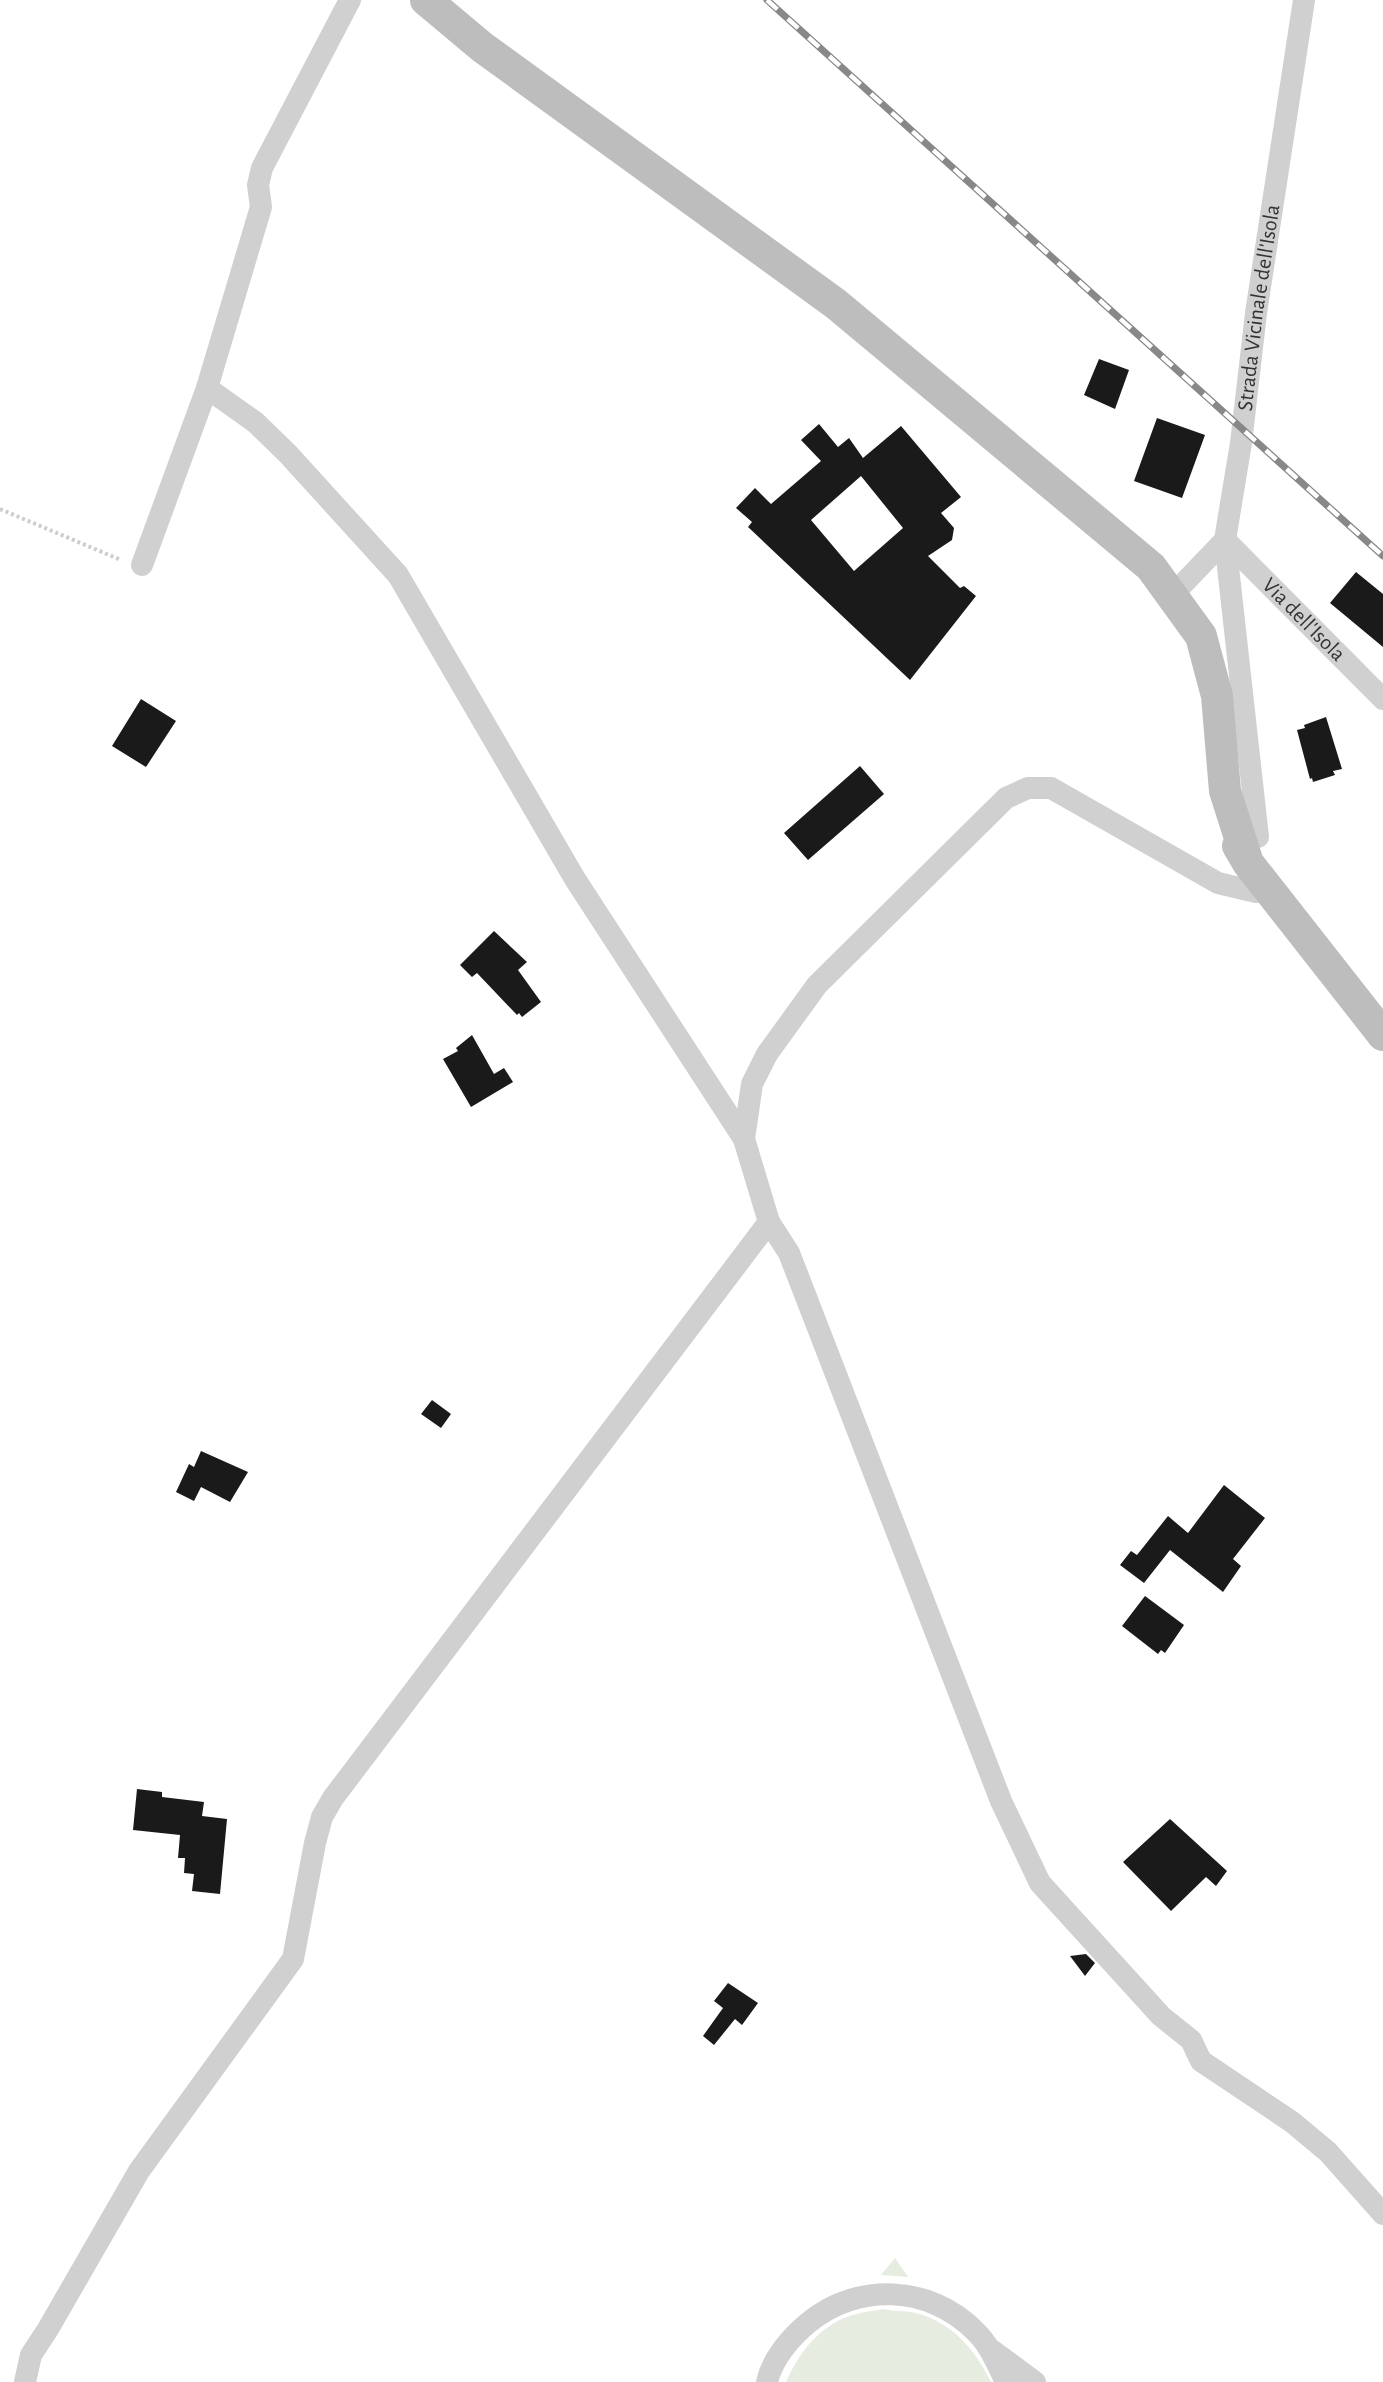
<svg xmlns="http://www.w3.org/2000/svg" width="1383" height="2382" viewBox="0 0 1383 2382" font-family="'Alegreya Sans',sans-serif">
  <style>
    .green { fill: #e6ecdf }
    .building { fill: #1a1a1a; fill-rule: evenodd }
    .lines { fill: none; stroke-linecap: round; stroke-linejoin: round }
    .path { stroke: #cdcdcd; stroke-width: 4; stroke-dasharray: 3 3; stroke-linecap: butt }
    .minor { stroke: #d0d0d0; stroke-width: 22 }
    .secondary { stroke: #bdbdbd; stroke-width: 32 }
    .rail-casing { stroke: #888; stroke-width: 7 }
    .rail { stroke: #fff; stroke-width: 4.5; stroke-dasharray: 14; stroke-linecap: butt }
    .labels { text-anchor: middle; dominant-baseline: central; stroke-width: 6; stroke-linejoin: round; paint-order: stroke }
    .street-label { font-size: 22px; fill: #333; stroke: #fff }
  </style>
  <rect width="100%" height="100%" fill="#fff"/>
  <path class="green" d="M 895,2258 L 908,2277 L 881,2275 Z
    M 883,2309 C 894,2311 906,2311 916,2313 C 952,2322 976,2351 991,2382 L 786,2382 C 799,2353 819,2326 850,2316 C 861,2312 872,2311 883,2309 Z"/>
  <path class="building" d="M 1099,359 L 1129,370 L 1115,409 L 1084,395 Z
    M 1157,418 L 1205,435 L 1182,498 L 1134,481 Z
    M 819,424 L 838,447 L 849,438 L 863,458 L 901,426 L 961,497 L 941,513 L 954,528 L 952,540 L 928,556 L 960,588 L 964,586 L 976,596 L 910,680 L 748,527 L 752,522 L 736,508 L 755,488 L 771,504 L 821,461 L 801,440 ZM 861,476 L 903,528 L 854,571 L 811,520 Z
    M 1356,572 L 1383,594 L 1383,647 L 1330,603 Z
    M 141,699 L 176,721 L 146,767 L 112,746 Z
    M 1326,717 L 1342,769 L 1333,771 L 1335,775 L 1313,782 L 1312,778 L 1310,779 L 1297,730 L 1305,728 L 1304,725 Z
    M 860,766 L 884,794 L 808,860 L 784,833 Z
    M 494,931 L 527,962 L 518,970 L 541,1002 L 522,1017 L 519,1013 L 517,1015 L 477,973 L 472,977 L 460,965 Z
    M 472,1035 L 494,1074 L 504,1068 L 513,1082 L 471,1107 L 443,1059 L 458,1051 L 456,1048 Z
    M 432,1400 L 451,1414 L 441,1428 L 421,1414 Z
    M 201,1451 L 248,1472 L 230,1502 L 201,1487 L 194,1501 L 176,1492 L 189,1464 L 194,1467 Z
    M 1224,1485 L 1265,1518 L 1233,1559 L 1241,1566 L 1223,1592 L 1170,1550 L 1144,1583 L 1120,1565 L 1131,1551 L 1137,1555 L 1168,1516 L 1188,1533 Z
    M 1145,1596 L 1184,1625 L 1165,1653 L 1161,1650 L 1158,1654 L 1122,1626 Z
    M 137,1789 L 162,1792 L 162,1797 L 204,1802 L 202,1816 L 227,1819 L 220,1894 L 192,1891 L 194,1874 L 184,1873 L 185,1858 L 178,1858 L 180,1835 L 133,1830 Z
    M 1170,1819 L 1227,1871 L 1216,1886 L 1206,1877 L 1171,1911 L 1123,1862 Z
    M 1086,1954 L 1095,1963 L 1085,1976 L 1070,1956 Z
    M 728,1983 L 758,2003 L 742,2025 L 735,2019 L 714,2045 L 703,2036 L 723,2008 L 714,2001 Z"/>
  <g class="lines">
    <path class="path" d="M 0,509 L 121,560"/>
    <g class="minor">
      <path d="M 207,388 L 255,422 L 288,454 L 398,575 L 575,879 L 744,1139"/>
      <path d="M 1225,540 L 1258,837"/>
      <path id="s1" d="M 1225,540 L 1383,699"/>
      <path d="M 142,565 L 207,388 L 261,207 L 258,185 L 262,168 L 350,0"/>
      <path id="s2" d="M 1170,594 L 1182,585 L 1225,540 L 1241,443 L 1256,313 L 1304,0"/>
      <path d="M 769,1222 L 789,1253 L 1001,1801 L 1040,1883 L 1161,2016 L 1191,2040 L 1201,2061 L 1292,2122 L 1328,2152 L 1383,2214"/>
      <path d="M 993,2351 L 1035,2382"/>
      <path d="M 25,2382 L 31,2355 L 48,2329 L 139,2171 L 293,1959 L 315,1843 L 322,1817 L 333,1798 L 769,1222 L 744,1139 L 752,1084 L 767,1054 L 817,985 L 1006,798 L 1028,788 L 1051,788 L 1218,883 L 1256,892 L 1271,891"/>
      <path d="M 767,2382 C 772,2359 791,2337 808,2323 C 857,2282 930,2285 975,2331 C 990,2345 997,2364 1006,2382"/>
    </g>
    <path class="secondary" d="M 426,0 L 482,47 L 836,304 L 1151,567 L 1201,636 L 1217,696 L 1225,791 L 1248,863
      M 1238,846 L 1248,863 L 1383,1035"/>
    <defs>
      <path id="rail" d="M 767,0 L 1383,556"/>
    </defs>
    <use href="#rail" class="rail-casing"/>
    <use href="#rail" class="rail"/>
  </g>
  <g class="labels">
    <g class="street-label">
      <text stroke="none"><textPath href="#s2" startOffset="312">Strada Vicinale dell'Isola</textPath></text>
      <text stroke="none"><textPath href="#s1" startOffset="112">Via dell'Isola</textPath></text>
    </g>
  </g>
</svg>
